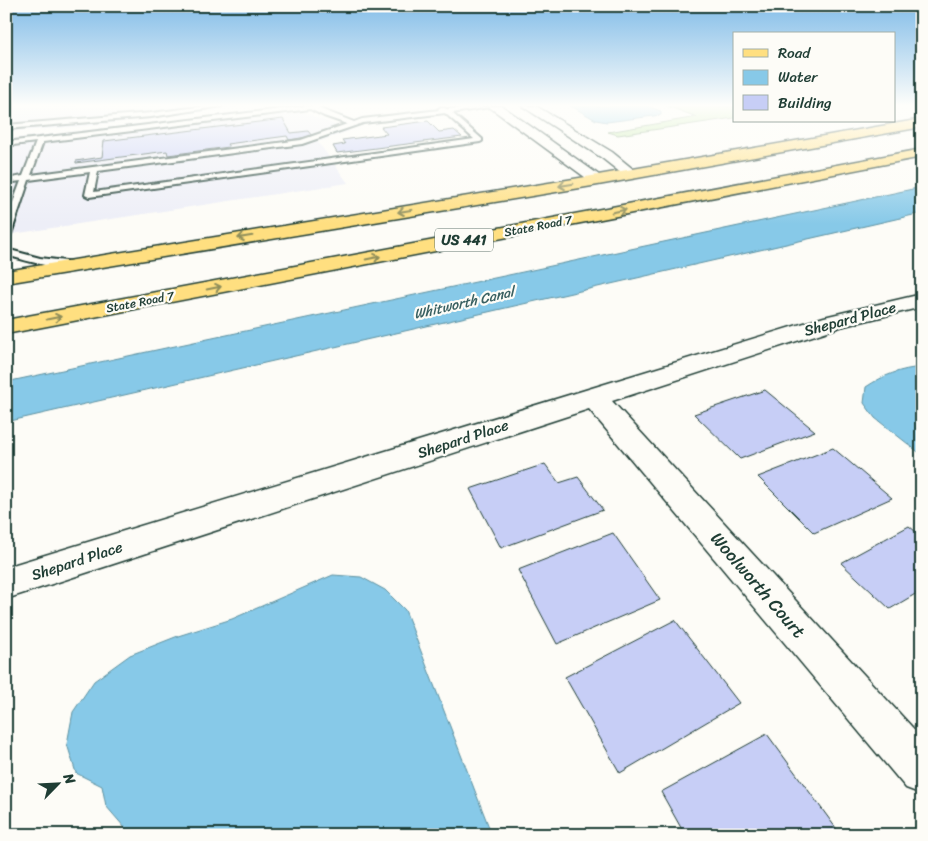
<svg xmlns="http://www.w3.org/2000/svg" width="928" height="841" viewBox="0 0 928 841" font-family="Sriracha,sans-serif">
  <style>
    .built { fill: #edeef7 }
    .green { fill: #bfe7a2; stroke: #6f926b }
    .water { fill: #87c9e8; stroke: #5d91a0 }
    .building { fill: #c7cef6; stroke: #1f3d34 }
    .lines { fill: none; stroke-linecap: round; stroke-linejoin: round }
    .lane-casing { stroke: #1f3d34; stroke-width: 4 }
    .street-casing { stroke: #1f3d34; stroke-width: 3 }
    .primary-casing { stroke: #1f3d34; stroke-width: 3 }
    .lane { fill: #fdfcf7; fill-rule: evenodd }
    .street { fill: #fdfcf7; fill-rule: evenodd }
    .primary { fill: #ffdf80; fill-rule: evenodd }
    .oneway { stroke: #8f8e5a }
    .labels { text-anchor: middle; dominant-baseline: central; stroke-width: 4.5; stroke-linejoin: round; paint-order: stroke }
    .far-street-label { font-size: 12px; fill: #1f3d34; stroke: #fdfcf7 }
    .shield { fill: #fdfcf7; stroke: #62766e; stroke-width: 1 }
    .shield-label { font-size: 14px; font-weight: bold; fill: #1f3d34 }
    .far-water-label { font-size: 14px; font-style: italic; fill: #396061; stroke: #fdfcf7 }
    .street-label { font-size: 15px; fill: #1f3d34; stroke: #fdfcf7 }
    .near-street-label { font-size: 18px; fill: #1f3d34; stroke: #fdfcf7 }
  </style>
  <rect width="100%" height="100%" fill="#fdfcf7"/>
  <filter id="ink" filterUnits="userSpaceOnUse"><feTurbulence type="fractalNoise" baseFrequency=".02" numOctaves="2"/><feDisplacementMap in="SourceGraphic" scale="10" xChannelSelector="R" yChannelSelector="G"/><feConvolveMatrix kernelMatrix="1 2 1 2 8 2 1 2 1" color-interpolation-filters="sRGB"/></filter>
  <g filter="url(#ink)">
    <path class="built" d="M 6,106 L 252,106 L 89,126 L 6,132 Z
      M 290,107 L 350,131 L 318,142 L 348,183 L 6,235 L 6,139 Z"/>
    <path class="green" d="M 667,106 L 734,106 L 734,118 L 618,135 L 608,132 L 697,117 Z"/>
    <path class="water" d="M 571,106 L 647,106 L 661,111 L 661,115 L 607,122 L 596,120 Z
      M 922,187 L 922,213 L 6,422 L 6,382 Z
      M 922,367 L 922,455 L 875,418 L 864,403 L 866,387 C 884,375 900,369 922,367 Z
      M 333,575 L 361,577 L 385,590 L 405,610 L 492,835 L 131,835 L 106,806 L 102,786 L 76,773 L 67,744 L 73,712 L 94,681 L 130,655 L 178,636 L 232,619 Z"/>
    <path class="building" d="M 283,119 L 291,133 L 308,131 L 312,136 L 289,140 L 287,136 L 227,144 L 229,147 L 168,155 L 167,151 L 76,163 L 76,161 L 102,157 L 104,141 Z
      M 428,121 L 439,132 L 454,130 L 462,137 L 337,153 L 333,146 L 345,144 L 342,140 L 387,134 L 381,127 Z
      M 765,390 L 815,431 L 740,459 L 694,414 Z
      M 833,448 L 892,498 L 814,533 L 758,477 Z
      M 545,464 L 559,483 L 578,477 L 603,510 L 501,548 L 470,489 Z
      M 909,526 L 922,537 L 922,597 L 917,593 L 890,609 L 841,563 Z
      M 613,533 L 660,600 L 557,644 L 518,570 Z
      M 675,620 L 739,703 L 620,773 L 565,677 Z
      M 767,734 L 841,835 L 685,835 L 661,792 Z"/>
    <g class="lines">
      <defs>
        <path id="lane" d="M 206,106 L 222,106 L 151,117 L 6,129 L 6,125 L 151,113 Z
          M 306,106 L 324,106 L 318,108 L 354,122 L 362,119 L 439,110 L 438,109 L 441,107 L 447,109 L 496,106 L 452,113 L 482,139 L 482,141 L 480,142 L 89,197 L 85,195 L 90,172 L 29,180 L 11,234 L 6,237 L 6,221 L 21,181 L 6,183 L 6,179 L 23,176 L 36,142 L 6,146 L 6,142 ZM 310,109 L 324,116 L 347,124 L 301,140 L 31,175 L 43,142 ZM 445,113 L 474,139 L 94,192 L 98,171 L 302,144 L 363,123 Z
          M 6,249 L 40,258 L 74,262 L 79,265 C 69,274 20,259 6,255 Z"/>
        <path id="street" d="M 488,106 L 502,106 L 606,180 L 603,183 L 593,183 Z
          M 522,106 L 536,106 L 612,152 L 639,174 L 636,177 L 626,177 L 602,158 Z
          M 922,294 L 922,307 L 840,327 L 612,401 L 922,738 L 922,794 L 906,788 L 589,409 L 6,599 L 6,567 L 824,317 Z"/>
        <path id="primary" d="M 922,119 L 922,127 L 598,185 L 6,283 L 6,271 L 598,175 Z
          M 922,149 L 922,157 L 6,334 L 6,320 Z"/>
      </defs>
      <use href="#lane" class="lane-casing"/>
      <use href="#street" class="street-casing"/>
      <use href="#primary" class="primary-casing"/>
      <use href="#lane" class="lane"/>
      <use href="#street" class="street"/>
      <use href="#primary" class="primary"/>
    </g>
    <defs><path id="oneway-shaft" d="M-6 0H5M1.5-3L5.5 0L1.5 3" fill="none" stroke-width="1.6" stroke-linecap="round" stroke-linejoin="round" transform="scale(1.25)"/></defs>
    <g class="oneway">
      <use href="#oneway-shaft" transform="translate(566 185) rotate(171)"/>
      <use href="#oneway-shaft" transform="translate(405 211) rotate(171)"/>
      <use href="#oneway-shaft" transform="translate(619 211) rotate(-11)"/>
      <use href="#oneway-shaft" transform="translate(245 237) rotate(171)"/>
      <use href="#oneway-shaft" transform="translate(373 258) rotate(-11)"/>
      <use href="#oneway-shaft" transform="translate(214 288) rotate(-11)"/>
      <use href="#oneway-shaft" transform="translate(54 318) rotate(-11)"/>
    </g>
  </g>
  <linearGradient id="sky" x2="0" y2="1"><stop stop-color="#81bce8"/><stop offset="0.47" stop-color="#fefefb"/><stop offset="1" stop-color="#fefefb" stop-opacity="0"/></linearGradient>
  <rect width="928" height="224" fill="url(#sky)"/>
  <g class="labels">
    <g class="far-street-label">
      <text transform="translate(538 226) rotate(-11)">State Road 7</text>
      <text transform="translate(140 302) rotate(-11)">State Road 7</text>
    </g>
    <rect class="shield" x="435" y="228.5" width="58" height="23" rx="4"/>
    <g class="shield-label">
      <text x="464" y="240">US 441</text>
    </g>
    <g class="far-water-label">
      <text transform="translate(464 303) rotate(-13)">Whitworth Canal</text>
    </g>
    <g class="street-label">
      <text transform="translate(850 319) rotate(-15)">Shepard Place</text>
      <text transform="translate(463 439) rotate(-18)">Shepard Place</text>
      <text transform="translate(77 561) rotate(-18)">Shepard Place</text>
    </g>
    <g class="near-street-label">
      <text transform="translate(758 585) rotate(49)">Woolworth Court</text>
    </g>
  </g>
  <rect width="928" height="841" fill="none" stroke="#fdfcf7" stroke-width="25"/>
  <rect x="12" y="12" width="903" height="816" fill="none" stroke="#1f3d34" stroke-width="2" filter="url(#ink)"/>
  <rect x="733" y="32" width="162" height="90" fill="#fdfcf7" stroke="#a4b0a9"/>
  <rect x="743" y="49" width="25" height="8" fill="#ffdf80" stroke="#a4b0a9"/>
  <text x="778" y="58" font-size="15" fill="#1f3d34">Road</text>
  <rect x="743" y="70" width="25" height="15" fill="#87c9e8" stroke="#a4b0a9"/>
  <text x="778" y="82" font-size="15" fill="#1f3d34">Water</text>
  <rect x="743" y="95" width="25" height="15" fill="#c7cef6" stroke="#a4b0a9"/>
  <text x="778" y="108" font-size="15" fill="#1f3d34">Building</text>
  <g transform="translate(58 784) rotate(66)" stroke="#fdfcf7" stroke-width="4" paint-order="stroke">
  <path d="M0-4L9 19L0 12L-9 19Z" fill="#1f3d34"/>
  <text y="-8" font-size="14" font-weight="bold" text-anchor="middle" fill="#1f3d34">N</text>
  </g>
</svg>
